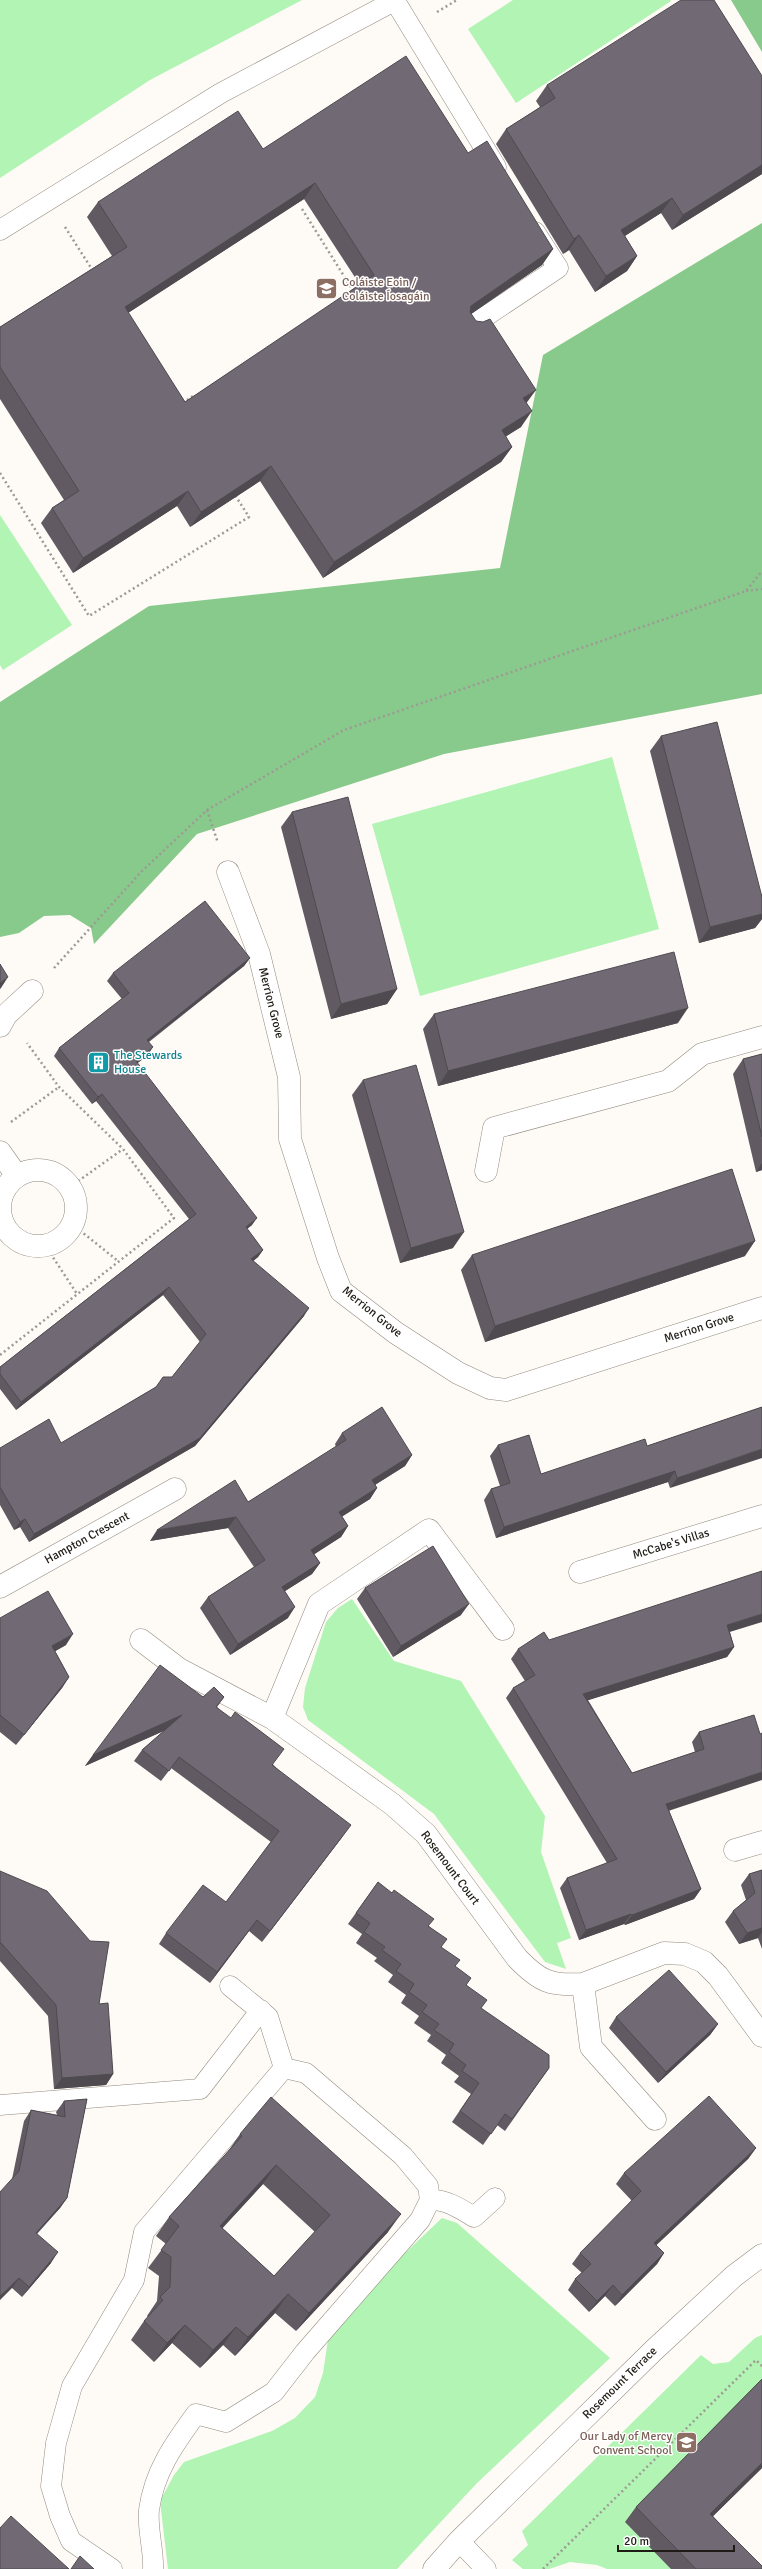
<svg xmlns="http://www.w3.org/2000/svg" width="762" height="2569" viewBox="0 0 762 2569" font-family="Signika,sans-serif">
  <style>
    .green { fill: #b1f4b4 }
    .forest { fill: #88ca8b }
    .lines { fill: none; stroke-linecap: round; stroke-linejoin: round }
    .service-casing { stroke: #928a7f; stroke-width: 21 }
    .minor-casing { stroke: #928a7f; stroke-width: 23 }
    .path { stroke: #9d9995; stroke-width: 2.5; stroke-dasharray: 2 3; stroke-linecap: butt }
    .service { stroke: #fff; stroke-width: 20 }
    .minor { stroke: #fff; stroke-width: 22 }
    .wall { fill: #615a63; fill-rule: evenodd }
    .shaded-wall { fill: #4f4a50 }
    .building { fill: #716973; stroke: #4f4a50; fill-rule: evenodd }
    .labels { text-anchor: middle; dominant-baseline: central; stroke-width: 3; stroke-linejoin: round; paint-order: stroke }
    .education-label { font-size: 12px; fill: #785e54; stroke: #fff; text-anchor: start }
    .street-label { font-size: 12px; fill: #1f1c17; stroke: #fff }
    .culture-label { font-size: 12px; fill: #0d838f; stroke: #fff; text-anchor: start }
  </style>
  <rect width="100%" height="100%" fill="#fefaf6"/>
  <path class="green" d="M 0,0 L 302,0 L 150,80 L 0,178 Z
    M 513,0 L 670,0 L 671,1 L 516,103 L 468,29 Z
    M 0,515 L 72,625 L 3,670 L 0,665 Z
    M 612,757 L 659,929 L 420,996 L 372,824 Z
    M 352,1599 L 394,1661 L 461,1681 L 545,1816 L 541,1852 L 571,1938 L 557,1943 L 566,1969 L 545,1962 L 434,1814 L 308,1720 L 303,1707 L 305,1688 L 326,1622 L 338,1608 Z
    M 442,2218 L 457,2223 L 610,2358 L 477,2483 L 397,2569 L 168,2569 L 160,2501 L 174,2475 L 184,2462 L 272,2431 L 295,2418 L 315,2397 L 323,2373 L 328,2340 L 386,2271 Z
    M 762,2335 L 762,2390 L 676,2569 L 607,2569 L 597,2565 L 570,2562 L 549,2569 L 523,2569 L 512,2560 L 528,2545 L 522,2531 L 701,2355 L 713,2364 L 729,2362 L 755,2338 Z"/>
  <path class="forest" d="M 732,0 L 762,0 L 762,52 L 731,0 Z
    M 762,223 L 762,694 L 444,754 L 197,834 L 94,944 L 91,928 L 70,915 L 44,916 L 19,933 L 0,937 L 0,702 L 149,606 L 500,568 L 543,355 Z"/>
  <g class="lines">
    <defs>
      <path id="service" d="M 395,1 L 496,167
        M 0,230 L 221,93 L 396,0
        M 471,326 L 558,268 L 535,232
        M 230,1986 L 268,2017 L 284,2068
        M 0,2105 L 200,2089 L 261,2010
        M 430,2200 C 446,2199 461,2209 474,2217 L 495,2198
        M 459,2541 L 486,2569
        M 112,2569 L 71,2541 L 60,2516 L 51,2486 L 56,2443 L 72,2386 L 134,2280 L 144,2232 L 284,2068 L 306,2073 L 403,2156 L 428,2186 L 430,2200 L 420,2220 L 305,2352 L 274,2392 L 226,2422 L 196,2414 C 174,2444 154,2472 149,2510 C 147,2529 154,2550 153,2569"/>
      <path id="minor" d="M 228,872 L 259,954 L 289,1077 L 290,1139 L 328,1258 L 341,1291 L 396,1333 L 458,1373 L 490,1388 L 506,1390 L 762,1308
        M 0,1026 L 6,1015 L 32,991
        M 0,1152 L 17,1176
        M0 1208a38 38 0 1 1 76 0a38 38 0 1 1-76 0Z
        M 486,1171 L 494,1128 L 668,1081 L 702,1054 L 762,1037
        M 580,1572 L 762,1516
        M 0,1587 L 175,1489
        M 141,1640 L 179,1669 L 272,1718 L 319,1604 L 429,1530 L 503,1629
        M 272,1718 L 392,1804 L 426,1834 L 517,1958 C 540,1982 551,1986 583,1984 L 591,2047 L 655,2119
        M 735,1850 L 762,1842
        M 583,1984 L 664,1953 L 685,1954 L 704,1962 L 718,1976 L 762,2036
        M 434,2569 L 459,2541 L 654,2350 L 734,2276 L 762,2255"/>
    </defs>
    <use href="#service" class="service-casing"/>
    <use href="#minor" class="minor-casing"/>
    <path class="path" d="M 437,12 L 457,0
      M 302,209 L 354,292
      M 65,227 L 93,271
      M 183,403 L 193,396
      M 0,473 L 89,616 L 249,517 L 235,495
      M 746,591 L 762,589
      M 207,810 L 218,843
      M 54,968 L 141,872 L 207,810 L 344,730 L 746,591 L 762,571
      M 11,1122 L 59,1087
      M 70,1187 L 123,1149
      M 72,1224 L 118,1261
      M 45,1245 L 77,1294
      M 0,1355 L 174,1218 L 123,1149 L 59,1087 L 27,1043
      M 543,2569 L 756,2360 L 762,2366"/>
    <use href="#service" class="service"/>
    <use href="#minor" class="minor"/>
  </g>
  <path class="wall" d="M 762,76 L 762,174 L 672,230 L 661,213 L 625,236 L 637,256 L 627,271 L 595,292 L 569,250 L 563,254 L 496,144 L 506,129 L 540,107 L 536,101 L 547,85 Z
    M 263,149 L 468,153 L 553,249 L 542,265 L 471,314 L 527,403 L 521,427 L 505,436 L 512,447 L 501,462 L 323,578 L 260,481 L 190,527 L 177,506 L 73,573 L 41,523 L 52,508 L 64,500 L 0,399 L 0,327 L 112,256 L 87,217 L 98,202 ZM 304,199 L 360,285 L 185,402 L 128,313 Z
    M 661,736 L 762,897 L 762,919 L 755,928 L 699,943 L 650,751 Z
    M 292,812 L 397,989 L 387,1004 L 331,1019 L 281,827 Z
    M 250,958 L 244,966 L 149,1042 L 148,1055 L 137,1063 L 252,1225 L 247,1229 L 263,1250 L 258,1257 L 253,1261 L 304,1316 L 195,1446 L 29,1542 L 20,1527 L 14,1530 L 0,1505 L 0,1448 L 61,1443 L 156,1387 L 172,1377 L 200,1342 L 163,1295 L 16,1410 L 0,1389 L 0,1367 L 189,1219 L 96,1101 L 92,1104 L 54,1056 L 59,1048 L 122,999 L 107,981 L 113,973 Z
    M 434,1014 L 678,1023 L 438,1086 L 423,1029 Z
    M 762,1054 L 762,1170 L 756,1172 L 733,1074 L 743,1059 Z
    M 363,1080 L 453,1248 L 400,1263 L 352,1095 Z
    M 472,1255 L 745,1256 L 485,1342 L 461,1270 Z
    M 762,1407 L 670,1488 L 668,1482 L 496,1538 L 484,1500 L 491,1489 L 500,1486 L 490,1456 L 498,1445 L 541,1474 L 647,1446 Z
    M 342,1433 L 412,1455 L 405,1466 L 375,1485 L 377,1488 L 370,1499 L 342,1516 L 348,1526 L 341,1537 L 314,1554 L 320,1563 L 312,1574 L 285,1591 L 288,1618 L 230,1655 L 200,1608 L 208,1597 L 254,1567 L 228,1528 L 150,1541 L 248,1502 L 336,1447 L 335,1444 Z
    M 365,1588 L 461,1615 L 393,1657 L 357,1599 Z
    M 0,1618 L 66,1645 L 55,1651 L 69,1677 L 62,1688 L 16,1745 L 0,1732 Z
    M 730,1632 L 734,1647 L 727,1657 L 588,1700 L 632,1773 L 695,1752 L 692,1742 L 699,1732 L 754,1715 L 669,1811 L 701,1889 L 694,1899 L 625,1925 L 624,1924 L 579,1940 L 560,1888 L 567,1878 L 607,1863 L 506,1698 L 513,1688 L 525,1681 L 511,1659 L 518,1649 L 549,1640 Z
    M 203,1697 L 224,1697 L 217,1707 L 343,1836 L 262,1942 L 249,1931 L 210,1983 L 159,1944 L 166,1933 L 226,1902 L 271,1842 L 171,1768 L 161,1781 L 134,1761 L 142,1750 L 164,1731 L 85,1766 L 93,1755 Z
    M 762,1870 L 762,1949 L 758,1938 L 739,1944 L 725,1922 L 733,1911 L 746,1900 L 741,1885 L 749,1874 Z
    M 0,1871 L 99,2004 L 113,2074 L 106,2085 L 54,2089 L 48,2016 L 0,1961 Z
    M 378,1882 L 429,1926 L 441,1947 L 455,1966 L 481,2008 L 549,2068 L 505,2131 L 497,2125 L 483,2145 L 452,2122 L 471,2094 L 454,2082 L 459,2076 L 441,2063 L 446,2055 L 427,2041 L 431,2035 L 414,2023 L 419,2016 L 401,2003 L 406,1995 L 388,1982 L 393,1975 L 374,1961 L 377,1958 L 356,1943 L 362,1934 L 348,1924 Z
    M 616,2017 L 718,2024 L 710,2035 L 658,2083 L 609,2028 Z
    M 87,2099 L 67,2198 L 60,2208 L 37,2234 L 51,2263 L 22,2297 L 12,2288 L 12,2179 L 24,2121 L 31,2110 L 57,2115 L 56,2112 L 64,2101 Z
    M 240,2134 L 388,2232 L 296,2331 L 275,2313 L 235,2356 L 223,2345 L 200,2368 L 172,2343 L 154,2362 L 131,2340 L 144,2321 L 148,2317 L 147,2316 L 157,2301 L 159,2276 L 148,2268 L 166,2244 L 156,2236 L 169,2217 L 227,2153 ZM 263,2184 L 315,2232 L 274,2276 L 222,2228 Z
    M 756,2148 L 748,2159 L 656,2245 L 664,2253 L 657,2264 L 615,2306 L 605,2296 L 589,2312 L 568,2290 L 575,2279 L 582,2273 L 572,2264 L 580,2253 L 632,2201 L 616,2184 L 624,2173 Z
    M 762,2379 L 762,2468 L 713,2516 L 762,2569 L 671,2569 L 625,2522 L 636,2507 Z"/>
  <path class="shaded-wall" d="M 762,165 L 762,174 L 672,230 L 683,215 Z
    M 315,183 L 304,199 L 114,322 L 125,307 Z
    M 672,198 L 661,213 L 610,245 L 621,230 Z
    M 579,235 L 569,250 L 563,254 L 574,239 Z
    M 553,249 L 542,265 L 461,321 L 471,306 Z
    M 637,256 L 627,271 L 595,292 L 606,276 Z
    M 536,390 L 525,405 L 523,398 Z
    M 532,411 L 521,427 L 491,446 L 502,430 Z
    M 512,447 L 501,462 L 323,578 L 334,562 Z
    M 271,466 L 260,481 L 190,527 L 201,512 Z
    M 188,491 L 177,506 L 73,573 L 83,558 Z
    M 762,914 L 762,919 L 755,928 L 699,943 L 710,927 Z
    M 250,958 L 244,966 L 141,1047 L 147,1040 Z
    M 8,977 L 1,988 L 0,989 L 0,983 Z
    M 397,989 L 387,1004 L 331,1019 L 341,1004 Z
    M 688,1008 L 678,1023 L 438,1086 L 448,1071 Z
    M 153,1047 L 148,1055 L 130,1069 L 136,1061 Z
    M 102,1094 L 96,1101 L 92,1104 L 98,1097 Z
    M 762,1163 L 762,1170 L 756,1172 Z
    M 257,1218 L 252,1225 L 240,1234 L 246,1227 Z
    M 464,1232 L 453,1248 L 400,1263 L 411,1248 Z
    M 755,1241 L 745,1256 L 485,1342 L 495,1326 Z
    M 263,1250 L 258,1257 L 246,1267 L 251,1259 Z
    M 169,1287 L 163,1295 L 16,1410 L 21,1402 Z
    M 309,1308 L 304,1316 L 195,1446 L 29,1542 L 34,1534 Z
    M 762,1449 L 762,1458 L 670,1488 L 677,1478 Z
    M 412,1455 L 405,1466 L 365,1491 L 372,1480 Z
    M 675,1471 L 668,1482 L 496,1538 L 504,1527 Z
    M 377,1488 L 370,1499 L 332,1523 L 339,1512 Z
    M 236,1517 L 228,1528 L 150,1541 L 157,1530 Z
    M 25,1519 L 20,1527 L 14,1530 L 20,1522 Z
    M 348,1526 L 341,1537 L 304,1561 L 311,1550 Z
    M 320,1563 L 312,1574 L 274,1598 L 282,1587 Z
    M 469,1604 L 461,1615 L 393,1657 L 401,1646 Z
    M 295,1607 L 288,1618 L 230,1655 L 238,1644 Z
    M 762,1614 L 762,1622 L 720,1635 L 727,1625 Z
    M 73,1634 L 66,1645 L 45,1657 L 52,1646 Z
    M 734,1647 L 727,1657 L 576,1704 L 583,1694 Z
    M 69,1677 L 62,1688 L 16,1745 L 24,1735 Z
    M 182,1715 L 174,1726 L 85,1766 L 93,1755 Z
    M 762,1772 L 762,1780 L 659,1814 L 666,1804 Z
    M 351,1825 L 343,1836 L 262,1942 L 270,1931 Z
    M 701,1889 L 694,1899 L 625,1925 L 632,1915 Z
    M 631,1914 L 624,1924 L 579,1940 L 586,1930 Z
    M 257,1920 L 249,1931 L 210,1983 L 217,1972 Z
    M 762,1928 L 762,1932 L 758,1938 L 739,1944 L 747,1933 Z
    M 718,2024 L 710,2035 L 658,2083 L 666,2072 Z
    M 113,2074 L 106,2085 L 54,2089 L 62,2078 Z
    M 756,2148 L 748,2159 L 647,2254 L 654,2243 Z
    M 276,2165 L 263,2184 L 207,2245 L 220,2226 Z
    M 67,2198 L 60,2208 L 28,2243 L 36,2233 Z
    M 401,2214 L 388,2232 L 296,2331 L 309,2313 Z
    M 58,2252 L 51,2263 L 22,2297 L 29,2287 Z
    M 664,2253 L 657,2264 L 615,2306 L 622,2295 Z
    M 19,2278 L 12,2288 L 0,2300 L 0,2296 Z
    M 613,2285 L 605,2296 L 589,2312 L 597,2301 Z
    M 288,2294 L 275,2313 L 235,2356 L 248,2337 Z
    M 185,2325 L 172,2343 L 154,2362 L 167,2343 Z
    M 236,2327 L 223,2345 L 200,2368 L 213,2350 Z
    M 762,2463 L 762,2468 L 700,2529 L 710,2514 Z"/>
  <path class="building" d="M 681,0 L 714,0 L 762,76 L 762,165 L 683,215 L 672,198 L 621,230 L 637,256 L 606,276 L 579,235 L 574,239 L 506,129 L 555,98 L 547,85 Z
    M 406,56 L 468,153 L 487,141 L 553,249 L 471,306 L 470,312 L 476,321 L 483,322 L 490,319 L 536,390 L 523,398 L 532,411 L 502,430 L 512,447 L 334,562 L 271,466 L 201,512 L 188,491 L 83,558 L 52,508 L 79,491 L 0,367 L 0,327 L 127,247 L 98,202 L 238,111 L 263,149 ZM 315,183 L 374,275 L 185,402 L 125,307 Z
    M 717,722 L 762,897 L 762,914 L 710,927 L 661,736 Z
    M 348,797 L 397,989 L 341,1004 L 292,812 Z
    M 205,901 L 250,958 L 147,1040 L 153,1047 L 136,1061 L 257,1218 L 246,1227 L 263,1250 L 251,1259 L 309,1308 L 200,1438 L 34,1534 L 25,1519 L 20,1522 L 0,1487 L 0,1448 L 49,1419 L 61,1443 L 156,1387 L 163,1377 L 172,1377 L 206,1334 L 169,1287 L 21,1402 L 0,1374 L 0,1367 L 196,1214 L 102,1094 L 98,1097 L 59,1048 L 129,993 L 113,973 Z
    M 674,952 L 688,1008 L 448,1071 L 434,1014 Z
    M 0,964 L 8,977 L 0,983 Z
    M 762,1054 L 762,1137 L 743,1059 Z
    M 416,1065 L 464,1232 L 411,1248 L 363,1080 Z
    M 732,1169 L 755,1241 L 495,1326 L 472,1255 Z
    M 382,1407 L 412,1455 L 372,1480 L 377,1488 L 339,1512 L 348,1526 L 311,1550 L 320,1563 L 282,1587 L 295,1607 L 238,1644 L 208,1597 L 265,1560 L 236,1517 L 157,1530 L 235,1480 L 248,1502 L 346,1440 L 342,1433 Z
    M 762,1407 L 762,1449 L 677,1478 L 675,1471 L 504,1527 L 491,1489 L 510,1483 L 498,1445 L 529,1435 L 541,1474 L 645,1439 L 647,1446 Z
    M 433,1546 L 469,1604 L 401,1646 L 365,1588 Z
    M 762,1571 L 762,1614 L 727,1625 L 734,1647 L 583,1694 L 632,1773 L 704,1749 L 699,1732 L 754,1715 L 760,1734 L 762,1733 L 762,1772 L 666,1804 L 701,1889 L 632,1915 L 631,1914 L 586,1930 L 567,1878 L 617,1859 L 513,1688 L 535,1675 L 518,1649 L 544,1632 L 549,1640 Z
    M 48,1591 L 73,1634 L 52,1646 L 69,1677 L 24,1735 L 0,1715 L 0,1618 Z
    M 160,1665 L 203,1697 L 214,1687 L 224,1697 L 216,1707 L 231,1718 L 235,1712 L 284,1749 L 272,1765 L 351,1825 L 270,1931 L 257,1920 L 217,1972 L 166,1933 L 203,1885 L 226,1902 L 279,1831 L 179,1757 L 169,1771 L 142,1750 L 182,1715 L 93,1755 Z
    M 762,1870 L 762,1928 L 747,1933 L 733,1911 L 755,1893 L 749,1874 Z
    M 0,1871 L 47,1891 L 90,1941 L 109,1942 L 99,2004 L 108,2003 L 113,2074 L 62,2078 L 56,2005 L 1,1943 L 0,1943 Z
    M 378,1882 L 392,1893 L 394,1890 L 434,1919 L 428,1926 L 447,1939 L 441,1947 L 460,1960 L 455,1966 L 471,1978 L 466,1985 L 487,2000 L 481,2008 L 549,2055 L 549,2068 L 512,2119 L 505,2114 L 491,2134 L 460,2111 L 479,2083 L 462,2071 L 466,2065 L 449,2052 L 454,2044 L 434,2030 L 439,2024 L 422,2012 L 427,2005 L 409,1992 L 414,1984 L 396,1971 L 401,1964 L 382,1950 L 385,1947 L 364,1932 L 370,1923 L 356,1913 Z
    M 669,1970 L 718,2024 L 666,2072 L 616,2017 Z
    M 709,2096 L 756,2148 L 654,2243 L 664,2253 L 622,2295 L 613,2285 L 597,2301 L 575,2279 L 591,2264 L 580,2253 L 641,2191 L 624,2173 Z
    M 271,2097 L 401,2214 L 309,2313 L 288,2294 L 248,2337 L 236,2327 L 213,2350 L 185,2325 L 167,2343 L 144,2321 L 163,2300 L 160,2297 L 170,2287 L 171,2257 L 161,2250 L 179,2226 L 169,2217 L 242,2136 L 240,2134 ZM 276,2165 L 330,2215 L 274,2276 L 220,2226 Z
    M 87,2099 L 67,2198 L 36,2233 L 58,2252 L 29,2287 L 19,2278 L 0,2296 L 0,2192 L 19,2171 L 31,2110 L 65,2117 L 64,2101 Z
    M 762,2379 L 762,2463 L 710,2514 L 762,2566 L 762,2569 L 696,2569 L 636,2507 Z
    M 11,2516 L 69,2569 L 0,2569 L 0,2528 Z
    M 80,2556 L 94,2569 L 71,2569 Z"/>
  <defs>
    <symbol id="school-square" viewBox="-11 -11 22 22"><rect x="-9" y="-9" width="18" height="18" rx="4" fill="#8d6e63" stroke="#fff"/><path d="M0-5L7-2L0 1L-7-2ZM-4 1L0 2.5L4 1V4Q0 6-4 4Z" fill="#fff"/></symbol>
    <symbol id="building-square" viewBox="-11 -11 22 22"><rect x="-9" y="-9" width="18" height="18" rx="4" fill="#0f9aa8" stroke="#fff"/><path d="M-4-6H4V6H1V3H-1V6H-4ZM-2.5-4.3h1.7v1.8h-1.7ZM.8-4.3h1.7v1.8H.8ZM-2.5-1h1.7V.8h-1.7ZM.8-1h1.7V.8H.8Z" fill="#fff"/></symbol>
  </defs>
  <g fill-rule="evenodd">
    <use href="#school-square" x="314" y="276" width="25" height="25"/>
    <use href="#building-square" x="86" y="1050" width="25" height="25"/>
    <use href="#school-square" x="674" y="2430" width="25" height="25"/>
  </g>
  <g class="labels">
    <g class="education-label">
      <text x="342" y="282">Coláiste Eoin /<tspan x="342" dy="14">Coláiste Íosagáin</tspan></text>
      <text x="672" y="2436" text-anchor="end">Our Lady of Mercy<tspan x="672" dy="14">Convent School</tspan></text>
    </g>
    <g class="street-label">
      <text transform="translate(271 1003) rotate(76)">Merrion Grove</text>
      <text transform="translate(372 1312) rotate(39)">Merrion Grove</text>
      <text transform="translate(699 1328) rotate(-18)">Merrion Grove</text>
      <text transform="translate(87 1538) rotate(-29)">Hampton Crescent</text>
      <text transform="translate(671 1544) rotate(-17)">McCabe's Villas</text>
      <text transform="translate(450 1868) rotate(53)">Rosemount Court</text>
      <text transform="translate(620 2383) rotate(-44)">Rosemount Terrace</text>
    </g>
    <g class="culture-label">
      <text x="114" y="1055">The Stewards<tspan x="114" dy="14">House</tspan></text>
    </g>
  </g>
  <path d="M618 2545v6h116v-6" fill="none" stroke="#1f1c17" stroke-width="2"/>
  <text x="624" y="2545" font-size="12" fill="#1f1c17" stroke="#ffffff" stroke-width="3" paint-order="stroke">20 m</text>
</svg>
